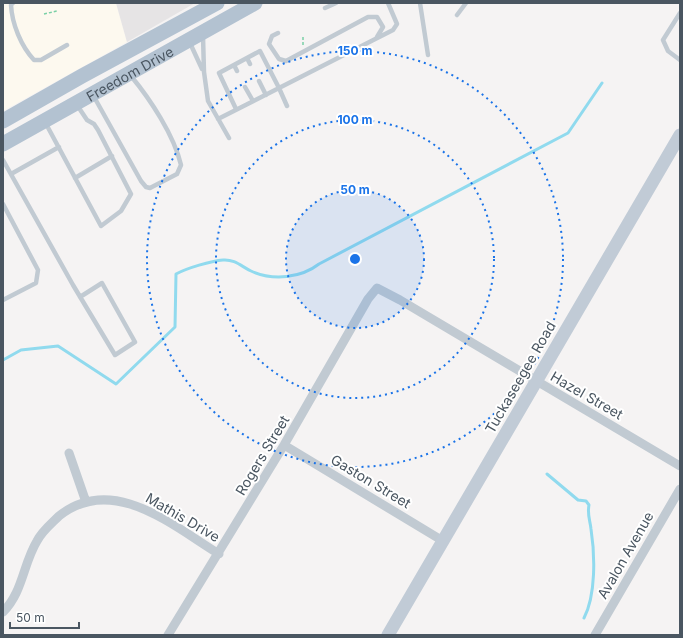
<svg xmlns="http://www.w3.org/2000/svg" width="683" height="638" viewBox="0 0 683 638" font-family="Inter,sans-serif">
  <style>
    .commercial { fill: #fdf9ef }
    .education { fill: #e6e4e5 }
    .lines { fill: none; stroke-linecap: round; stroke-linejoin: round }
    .stream { stroke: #90daee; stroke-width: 3 }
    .path { stroke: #7ad0a6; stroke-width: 1.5; stroke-dasharray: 3 2; stroke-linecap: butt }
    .service { stroke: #c1cad2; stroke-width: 4.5 }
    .minor { stroke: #c1cad2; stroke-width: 9 }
    .secondary { stroke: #c1cbd6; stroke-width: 13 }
    .primary { stroke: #b3c2d1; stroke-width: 15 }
    .ring { fill: none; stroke: #1a73e8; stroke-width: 2; stroke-dasharray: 2 4 }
    .labels { text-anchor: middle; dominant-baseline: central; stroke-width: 4; stroke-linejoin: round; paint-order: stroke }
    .street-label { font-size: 14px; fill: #4a5661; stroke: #fff }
    .centre { fill: #1a73e8; stroke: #fff; stroke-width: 2 }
    .ring-label { font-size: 12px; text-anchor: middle; font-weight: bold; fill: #1a73e8; stroke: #fff; stroke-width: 4; stroke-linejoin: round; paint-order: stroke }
  </style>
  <rect width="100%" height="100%" fill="#f5f3f3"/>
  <path class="commercial" d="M 3,3 L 116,3 L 127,42 L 3,111 Z"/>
  <path class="education" d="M 116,3 L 195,3 L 127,42 Z"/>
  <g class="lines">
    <path class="stream" d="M 3,360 L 21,350 L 58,346 L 116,384 L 175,327 L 176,274 C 187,268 211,261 223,260 C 235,259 242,267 251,271 C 273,281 301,278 319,264 L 568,133 L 602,83
      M 547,474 L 578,500 L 586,501 L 589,505 C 587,514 590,520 591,529 C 595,555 596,595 584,618"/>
    <path class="path" d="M 44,14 L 57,11
      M 303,45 L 303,36"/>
    <path class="service" d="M 13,3 L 11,5 C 12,24 21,46 34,60 L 41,60 L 67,45
      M 420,3 L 428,55
      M 325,8 L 336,3
      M 680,13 L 663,40 L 668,51 L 680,60
      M 457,15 L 466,3
      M 278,33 L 272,36 L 269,44 L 279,59 L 286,61 L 368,17 L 377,17 L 383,27 L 377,37
      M 203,36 L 204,72 L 208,101 L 229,138
      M 190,43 L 202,69
      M 247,58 L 250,64
      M 234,65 L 237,71
      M 259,81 L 266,95
      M 245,87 L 253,101
      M 93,95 L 141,181 L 146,187 L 150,188 L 177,174 L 181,165 C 174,135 150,99 131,76
      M 236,109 L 219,73 L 260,51 L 279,88 L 393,30 L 397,24 L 388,3
      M 218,119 L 279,88 L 287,106
      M 45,122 L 101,226 L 121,211 L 131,194 L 98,130 L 94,124 L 87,120 L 77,105
      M 3,160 L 73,285 L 115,355 L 135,342 L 102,283 L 80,297
      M 11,174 L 59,147
      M 75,178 L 112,156
      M 3,204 L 38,270 L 36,283 L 3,300"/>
    <path class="minor" d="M 284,445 L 443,541
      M 69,453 L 86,502
      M 3,612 C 23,592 23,564 37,541 C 42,531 51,524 59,516 C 113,473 173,526 219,554
      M 168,635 L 284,445 L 368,299 L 377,288 L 400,300 L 680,466
      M 595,635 L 680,489"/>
    <path class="secondary" d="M 388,635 L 680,135"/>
    <g class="primary">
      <path d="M 3,121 L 82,76 L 217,3"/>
      <path id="s1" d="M 3,144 L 255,3"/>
    </g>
  </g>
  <circle cx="355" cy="259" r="69" fill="#1a73e8" fill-opacity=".12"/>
  <g class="ring">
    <circle cx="355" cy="259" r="69"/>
    <circle cx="355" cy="259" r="139"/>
    <circle cx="355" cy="259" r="208"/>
  </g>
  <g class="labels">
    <g class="street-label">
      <text stroke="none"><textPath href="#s1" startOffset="145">Freedom Drive</textPath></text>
      <text transform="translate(520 377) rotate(-60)">Tuckaseegee Road</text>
      <text transform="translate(587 395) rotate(30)">Hazel Street</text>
      <text transform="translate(262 455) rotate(-59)">Rogers Street</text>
      <text transform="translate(371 481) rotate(31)">Gaston Street</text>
      <text transform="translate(183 517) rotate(30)">Mathis Drive</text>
      <text transform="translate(625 555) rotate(-60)">Avalon Avenue</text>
    </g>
  </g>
  <circle cx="355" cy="259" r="6" class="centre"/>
  <g class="ring-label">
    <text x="355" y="55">150 m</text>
    <text x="355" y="124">100 m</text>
    <text x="355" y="194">50 m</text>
  </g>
  <rect width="683" height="638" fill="none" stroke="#4a5661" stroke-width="8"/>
  <path d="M10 622v6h69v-6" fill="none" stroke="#4a5661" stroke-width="2"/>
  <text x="16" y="622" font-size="12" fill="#4a5661" stroke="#ffffff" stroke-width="3" paint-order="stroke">50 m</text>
</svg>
